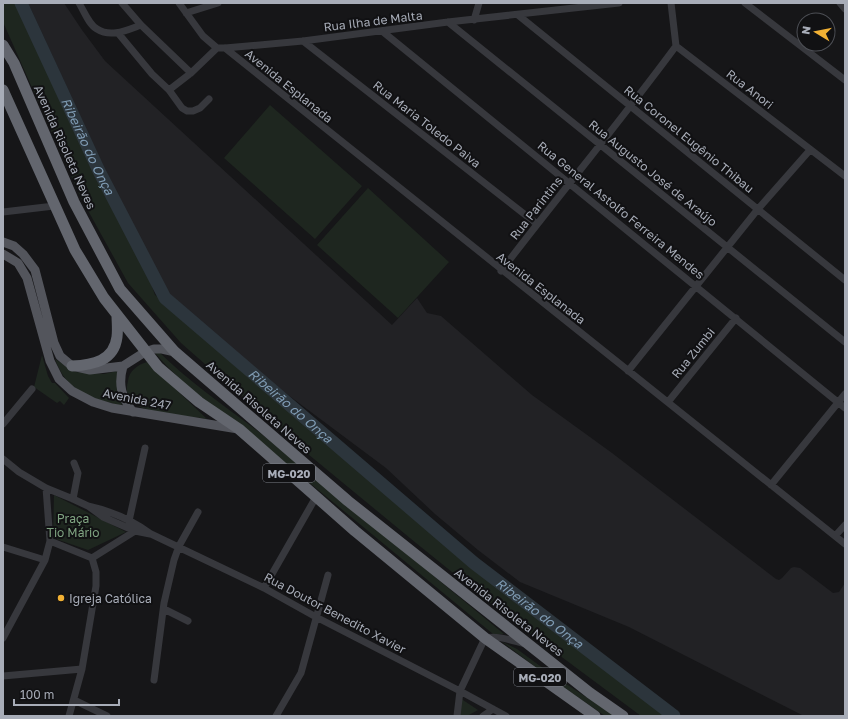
<svg xmlns="http://www.w3.org/2000/svg" width="848" height="719" viewBox="0 0 848 719" font-family="'Golos Text',sans-serif">
  <style>
    .built { fill: #222225 }
    .green { fill: #1e261f }
    .lines { fill: none; stroke-linecap: round; stroke-linejoin: round }
    .river { stroke: #2c353c; stroke-width: 13 }
    .minor { stroke: #37383d; stroke-width: 7 }
    .major { stroke: #53555c; stroke-width: 9 }
    .highway { stroke: #63666e; stroke-width: 11 }
    .poi-dot { fill: #f2b134; stroke: #111113; stroke-width: 1.5 }
    .labels { text-anchor: middle; dominant-baseline: central; stroke-width: 4; stroke-linejoin: round; paint-order: stroke }
    .shield { fill: #111113; stroke: #7b7e86; stroke-width: 1 }
    .shield-label { font-size: 11px; font-weight: bold; fill: #a8adb8 }
    .street-label { font-size: 12px; fill: #a8adb8; stroke: #111113 }
    .park-label { font-size: 12px; fill: #7fa381; stroke: #111113 }
    .poi-label { font-size: 12px; fill: #a8adb8; stroke: #111113; text-anchor: start }
    .water-label { font-size: 13px; font-style: italic; fill: #7f9bb3; stroke: #111113 }
  </style>
  <rect width="100%" height="100%" fill="#161618"/>
  <path class="built" d="M 28,3 L 64,3 L 82,30 L 105,61 L 392,325 L 417,298 L 427,313 L 441,316 L 532,395 L 612,453 L 776,579 L 779,580 L 782,578 L 791,568 L 794,567 L 800,568 L 833,593 L 839,592 L 845,583 L 845,716 L 804,716 L 629,627 L 520,582 L 478,550 L 435,514 L 386,468 L 256,371 L 209,332 L 170,294 L 152,265 L 122,206 Z"/>
  <path class="green" d="M 3,3 L 19,3 L 100,179 L 145,267 L 155,295 L 193,325 L 420,520 L 515,598 L 670,716 L 641,716 L 504,614 L 416,543 L 297,445 L 181,343 L 128,283 L 80,196 L 3,22 Z
    M 270,105 L 362,186 L 315,239 L 224,158 Z
    M 368,188 L 449,262 L 398,318 L 317,245 Z
    M 158,351 C 190,383 228,408 264,436 L 504,634 L 493,634 C 418,572 343,510 268,449 C 230,418 187,391 155,353 Z
    M 42,355 L 48,376 L 52,383 L 55,383 L 69,398 L 64,405 L 60,401 L 57,403 L 34,387 Z
    M 55,359 L 76,372 L 104,374 L 117,371 L 122,406 C 90,398 67,392 55,359 Z
    M 147,362 L 207,419 C 190,416 143,413 132,402 C 126,396 126,388 128,381 C 129,371 137,365 147,362 Z
    M 54,495 L 126,532 L 88,550 L 53,538 Z
    M 501,641 L 517,649 L 551,674 L 615,716 L 605,716 L 542,672 Z
    M 460,698 L 478,710 L 467,716 L 458,716 Z"/>
  <g class="lines">
    <path class="river" id="s1" d="M 21,3 L 99,171 L 165,298 L 474,563 L 674,716"/>
    <path class="minor" d="M 79,3 C 84,11 89,25 97,29 C 111,38 127,30 141,25
      M 122,3 L 141,25 L 191,73
      M 179,3 L 203,36 L 217,48 L 225,48 L 303,41 L 448,22 L 619,3
      M 671,3 L 676,46 L 845,176
      M 745,3 L 845,80
      M 840,3 L 845,9
      M 186,13 L 218,3
      M 518,15 L 845,280
      M 474,20 L 479,3
      M 448,22 L 845,342
      M 382,31 L 845,408
      M 118,33 L 152,74 L 169,90 L 182,108 L 187,111 L 193,111 L 200,108 L 209,99
      M 303,41 L 537,224
      M 225,48 C 431,214 639,378 845,544
      M 169,90 L 191,73 L 217,48
      M 3,212 L 54,206
      M 501,271 C 559,195 620,122 676,46
      M 628,371 L 758,209 L 810,150
      M 668,402 L 736,318
      M 3,424 L 32,389
      M 3,459 L 19,472 L 46,488 L 73,499 L 88,506 L 103,517 L 135,531 L 150,534
      M 771,485 L 845,394
      M 73,499 L 78,473 L 74,463
      M 88,506 C 111,511 132,520 151,534 L 264,588 L 316,617 L 460,691 L 506,716
      M 129,521 L 145,448
      M 835,536 L 845,525
      M 50,541 L 92,558
      M 3,547 L 45,560
      M 92,558 L 135,531 L 136,528
      M 264,588 L 316,497
      M 164,609 L 188,621
      M 3,638 L 45,560 L 50,541 L 46,488
      M 3,676 L 82,669
      M 154,680 L 164,603 L 174,560 L 179,546 L 198,512
      M 74,700 L 107,716
      M 69,716 L 82,669 L 96,586 L 96,572 L 92,558
      M 276,716 L 301,673 L 328,575
      M 457,716 L 460,691 L 485,638 C 498,635 513,641 526,644
      M 483,716 L 493,709"/>
    <path class="major" d="M 3,242 L 14,246 L 23,254 L 35,270 L 54,343 L 60,356 L 72,366 L 90,370 L 123,366 L 145,352 L 154,349 L 162,349 L 175,352
      M 3,254 L 18,263 L 27,278 L 50,361 L 59,379 L 72,391 L 93,402 L 112,408 L 238,429
      M 123,366 C 118,384 121,397 133,412"/>
    <path class="highway" d="M 3,45 L 14,63 L 74,202 L 120,289 L 175,352 L 348,501 L 590,693 L 623,716
      M 3,90 L 75,250 L 104,298 L 158,367 L 199,402 L 239,429 L 355,531 L 485,638 L 595,716
      M 72,366 C 93,365 114,361 117,337 C 118,329 117,322 117,315"/>
  </g>
  <circle class="poi-dot" cx="61" cy="598" r="4"/>
  <g class="labels">
    <g class="shield">
      <rect x="263" y="464" width="52" height="18" rx="3"/>
      <rect x="514" y="668" width="52" height="18" rx="3"/>
    </g>
    <g class="shield-label">
      <text x="289" y="473">MG-020</text>
      <text x="540" y="677">MG-020</text>
    </g>
    <g class="street-label">
      <text transform="translate(373 21) rotate(-7)">Rua Ilha de Malta</text>
      <text transform="translate(289 86) rotate(39)">Avenida Esplanada</text>
      <text transform="translate(750 89) rotate(38)">Rua Anori</text>
      <text transform="translate(427 124) rotate(38)">Rua Maria Toledo Paiva</text>
      <text transform="translate(689 139) rotate(39)">Rua Coronel Eugênio Thibau</text>
      <text transform="translate(65 147) rotate(66)">Avenida Risoleta Neves</text>
      <text transform="translate(653 173) rotate(39)">Rua Augusto José de Araújo</text>
      <text transform="translate(536 208) rotate(-52)">Rua Parintins</text>
      <text transform="translate(621 210) rotate(39)">Rua General Astolfo Ferreira Mendes</text>
      <text transform="translate(541 288) rotate(38)">Avenida Esplanada</text>
      <text transform="translate(693 353) rotate(-51)">Rua Zumbi</text>
      <text transform="translate(137 399) rotate(11)">Avenida 247</text>
      <text transform="translate(259 407) rotate(41)">Avenida Risoleta Neves</text>
      <text transform="translate(509 612) rotate(38)">Avenida Risoleta Neves</text>
      <text transform="translate(335 613) rotate(28)">Rua Doutor Benedito Xavier</text>
    </g>
    <g class="park-label">
      <text x="73" y="518">Praça<tspan x="73" dy="14">Tio Mário</tspan></text>
    </g>
    <g class="poi-label">
      <text x="69" y="598">Igreja Católica</text>
    </g>
    <g class="water-label">
      <text stroke="none"><textPath href="#s1" startOffset="158">Ribeirão do Onça</textPath></text>
      <text stroke="none"><textPath href="#s1" startOffset="494">Ribeirão do Onça</textPath></text>
      <text stroke="none"><textPath href="#s1" startOffset="818">Ribeirão do Onça</textPath></text>
    </g>
  </g>
  <rect width="848" height="719" fill="none" stroke="#a8adb8" stroke-width="8"/>
  <g transform="translate(816 32) rotate(280)"><circle r="19" fill="#111113" stroke="#4d4f55"/>
  <path d="M0-3L7 15L0 10L-7 15Z" fill="#f2b134"/>
  <text y="-6" font-size="11" font-weight="bold" text-anchor="middle" fill="#a8adb8">N</text>
  </g>
  <path d="M14 699v6h105v-6" fill="none" stroke="#a8adb8" stroke-width="2"/>
  <text x="20" y="699" font-size="12" fill="#a8adb8" stroke="#111113" stroke-width="3" paint-order="stroke">100 m</text>
</svg>
